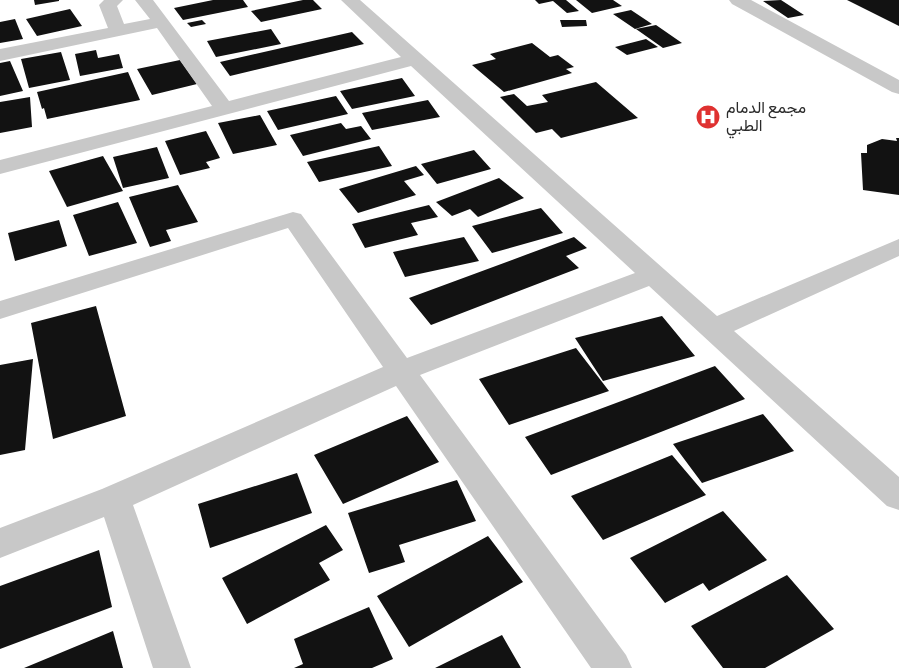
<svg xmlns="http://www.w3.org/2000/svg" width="899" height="668" viewBox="0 0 899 668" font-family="'Alegreya Sans',Vazirmatn,sans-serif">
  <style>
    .building { fill: #121212 }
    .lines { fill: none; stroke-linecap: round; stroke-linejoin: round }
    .minor { fill: #c8c8c8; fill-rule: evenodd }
    .labels { text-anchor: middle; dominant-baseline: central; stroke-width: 5; stroke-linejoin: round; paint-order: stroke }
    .far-poi-label { font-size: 16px; fill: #2b2b2b; stroke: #fff; text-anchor: start }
  </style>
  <rect width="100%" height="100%" fill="#fff"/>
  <path class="building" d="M 34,0 L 59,0 L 59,1 L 35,5 Z
    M 213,0 L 243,0 L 248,7 L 183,20 L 174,8 Z
    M 303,0 L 313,0 L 322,9 L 261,22 L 251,11 Z
    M 535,0 L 566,0 L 579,11 L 567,13 L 553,1 L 539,4 Z
    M 576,0 L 613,0 L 622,6 L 592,13 Z
    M 781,0 L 804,15 L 788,18 L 763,1 Z
    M 847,0 L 899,0 L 899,26 Z
    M 70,9 L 82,26 L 37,36 L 26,19 Z
    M 631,10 L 652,24 L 635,29 L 613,14 Z
    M 15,19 L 23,39 L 0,43 L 0,22 Z
    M 202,20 L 206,24 L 191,27 L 187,23 Z
    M 560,20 L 586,20 L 587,26 L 562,27 Z
    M 656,25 L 682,43 L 663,48 L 636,29 Z
    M 271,29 L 281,44 L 216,57 L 207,41 Z
    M 352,32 L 364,44 L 230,76 L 220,62 Z
    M 646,39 L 658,47 L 627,55 L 615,47 Z
    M 532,43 L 550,57 L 558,55 L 574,67 L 566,69 L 572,73 L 504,92 L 472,65 L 496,59 L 490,54 Z
    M 96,50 L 98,58 L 119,54 L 123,68 L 80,76 L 75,54 Z
    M 61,52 L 70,80 L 29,88 L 21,59 Z
    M 180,60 L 197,84 L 152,95 L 137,69 Z
    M 10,61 L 23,91 L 0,96 L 0,63 Z
    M 128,72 L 140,100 L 47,119 L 44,108 L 42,109 L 37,92 Z
    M 402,78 L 415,96 L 352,109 L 340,91 Z
    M 596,82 L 638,118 L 561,138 L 552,129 L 536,133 L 500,97 L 514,94 L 527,106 L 548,102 L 542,95 Z
    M 336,96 L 348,114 L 278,130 L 267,111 Z
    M 30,97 L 32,127 L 0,133 L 0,102 Z
    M 428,100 L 440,117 L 372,130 L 362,113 Z
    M 260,115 L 277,145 L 233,154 L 218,123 Z
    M 341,123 L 346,129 L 361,126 L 371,139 L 303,156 L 290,135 Z
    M 206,131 L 220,158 L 206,162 L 210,168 L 180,175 L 165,141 Z
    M 896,138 L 899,138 L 899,195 L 863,190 L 861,153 L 867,153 L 867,145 L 882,139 L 897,141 Z
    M 379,146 L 392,166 L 319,182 L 307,162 Z
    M 157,147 L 169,178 L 123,188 L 113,157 Z
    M 474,150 L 491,169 L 437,184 L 421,164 Z
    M 103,156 L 123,191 L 67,207 L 49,171 Z
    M 416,166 L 424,175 L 404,181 L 416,195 L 358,213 L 339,189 Z
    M 499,178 L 524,198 L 478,217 L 470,209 L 452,216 L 436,202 Z
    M 178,185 L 198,222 L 166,230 L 171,241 L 150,247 L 129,197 Z
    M 118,202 L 137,243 L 89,256 L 73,215 Z
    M 429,205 L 438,217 L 411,223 L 418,235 L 365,248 L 352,224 Z
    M 541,208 L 563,233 L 492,253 L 472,226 Z
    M 59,220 L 67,246 L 15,261 L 8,233 Z
    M 464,237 L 479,261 L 405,277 L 393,252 Z
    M 574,237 L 587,248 L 566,256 L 579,268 L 431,325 L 409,298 Z
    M 96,306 L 126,416 L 53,439 L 31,323 Z
    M 662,316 L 695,356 L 603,381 L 575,338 Z
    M 576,348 L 609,391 L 509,425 L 479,379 Z
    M 33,359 L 25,450 L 0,455 L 0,365 Z
    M 715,366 L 745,399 L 551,475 L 525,437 Z
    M 763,414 L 794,451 L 702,483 L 673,444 Z
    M 407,416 L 439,462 L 343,504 L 314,455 Z
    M 672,455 L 706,495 L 603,540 L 571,496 Z
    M 297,473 L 312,513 L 210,548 L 198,504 Z
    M 457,480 L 476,521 L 399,545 L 405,562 L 369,573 L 348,513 Z
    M 723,511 L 767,560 L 709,591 L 703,583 L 665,603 L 630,558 Z
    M 326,525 L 343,550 L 319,563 L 330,580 L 247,624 L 222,578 Z
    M 488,536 L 523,582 L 409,647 L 377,596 Z
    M 99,550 L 112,607 L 0,649 L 0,586 Z
    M 787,575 L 834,629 L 765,668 L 723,668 L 691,626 Z
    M 369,607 L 393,659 L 372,668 L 294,668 L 303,664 L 294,639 Z
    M 113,631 L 123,668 L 24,668 Z
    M 502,635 L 521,668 L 435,668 Z"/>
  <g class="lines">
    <path class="minor" d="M 104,0 L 123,0 L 117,6 L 124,24 L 150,19 L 135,0 L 153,0 L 229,101 L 401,57 L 341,0 L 360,0 L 717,316 L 899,239 L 899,256 L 734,331 L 899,477 L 899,510 L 887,506 L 649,286 L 420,375 L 626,655 L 632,668 L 591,668 L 396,386 L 133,505 L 191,668 L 153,668 L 104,517 L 0,558 L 0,528 L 102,489 L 383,367 L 288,228 L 0,319 L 0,301 L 293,212 L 301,214 L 407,358 L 635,273 L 411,66 L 0,174 L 0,160 L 212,106 L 157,28 L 0,61 L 0,49 L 108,28 L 99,5 Z
      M 729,0 L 751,0 L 899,80 L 899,94 L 892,92 L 732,4 Z"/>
  </g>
  <defs>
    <symbol id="hospital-disc" viewBox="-11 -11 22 22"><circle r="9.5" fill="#df3130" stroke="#fff"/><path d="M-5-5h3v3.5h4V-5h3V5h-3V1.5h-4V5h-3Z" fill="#fff"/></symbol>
  </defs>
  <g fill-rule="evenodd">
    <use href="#hospital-disc" x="694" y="103" width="28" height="28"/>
  </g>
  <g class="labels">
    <g class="far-poi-label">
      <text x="726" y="108">مجمع الدمام<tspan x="726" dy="18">الطبي</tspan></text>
    </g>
  </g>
</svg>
